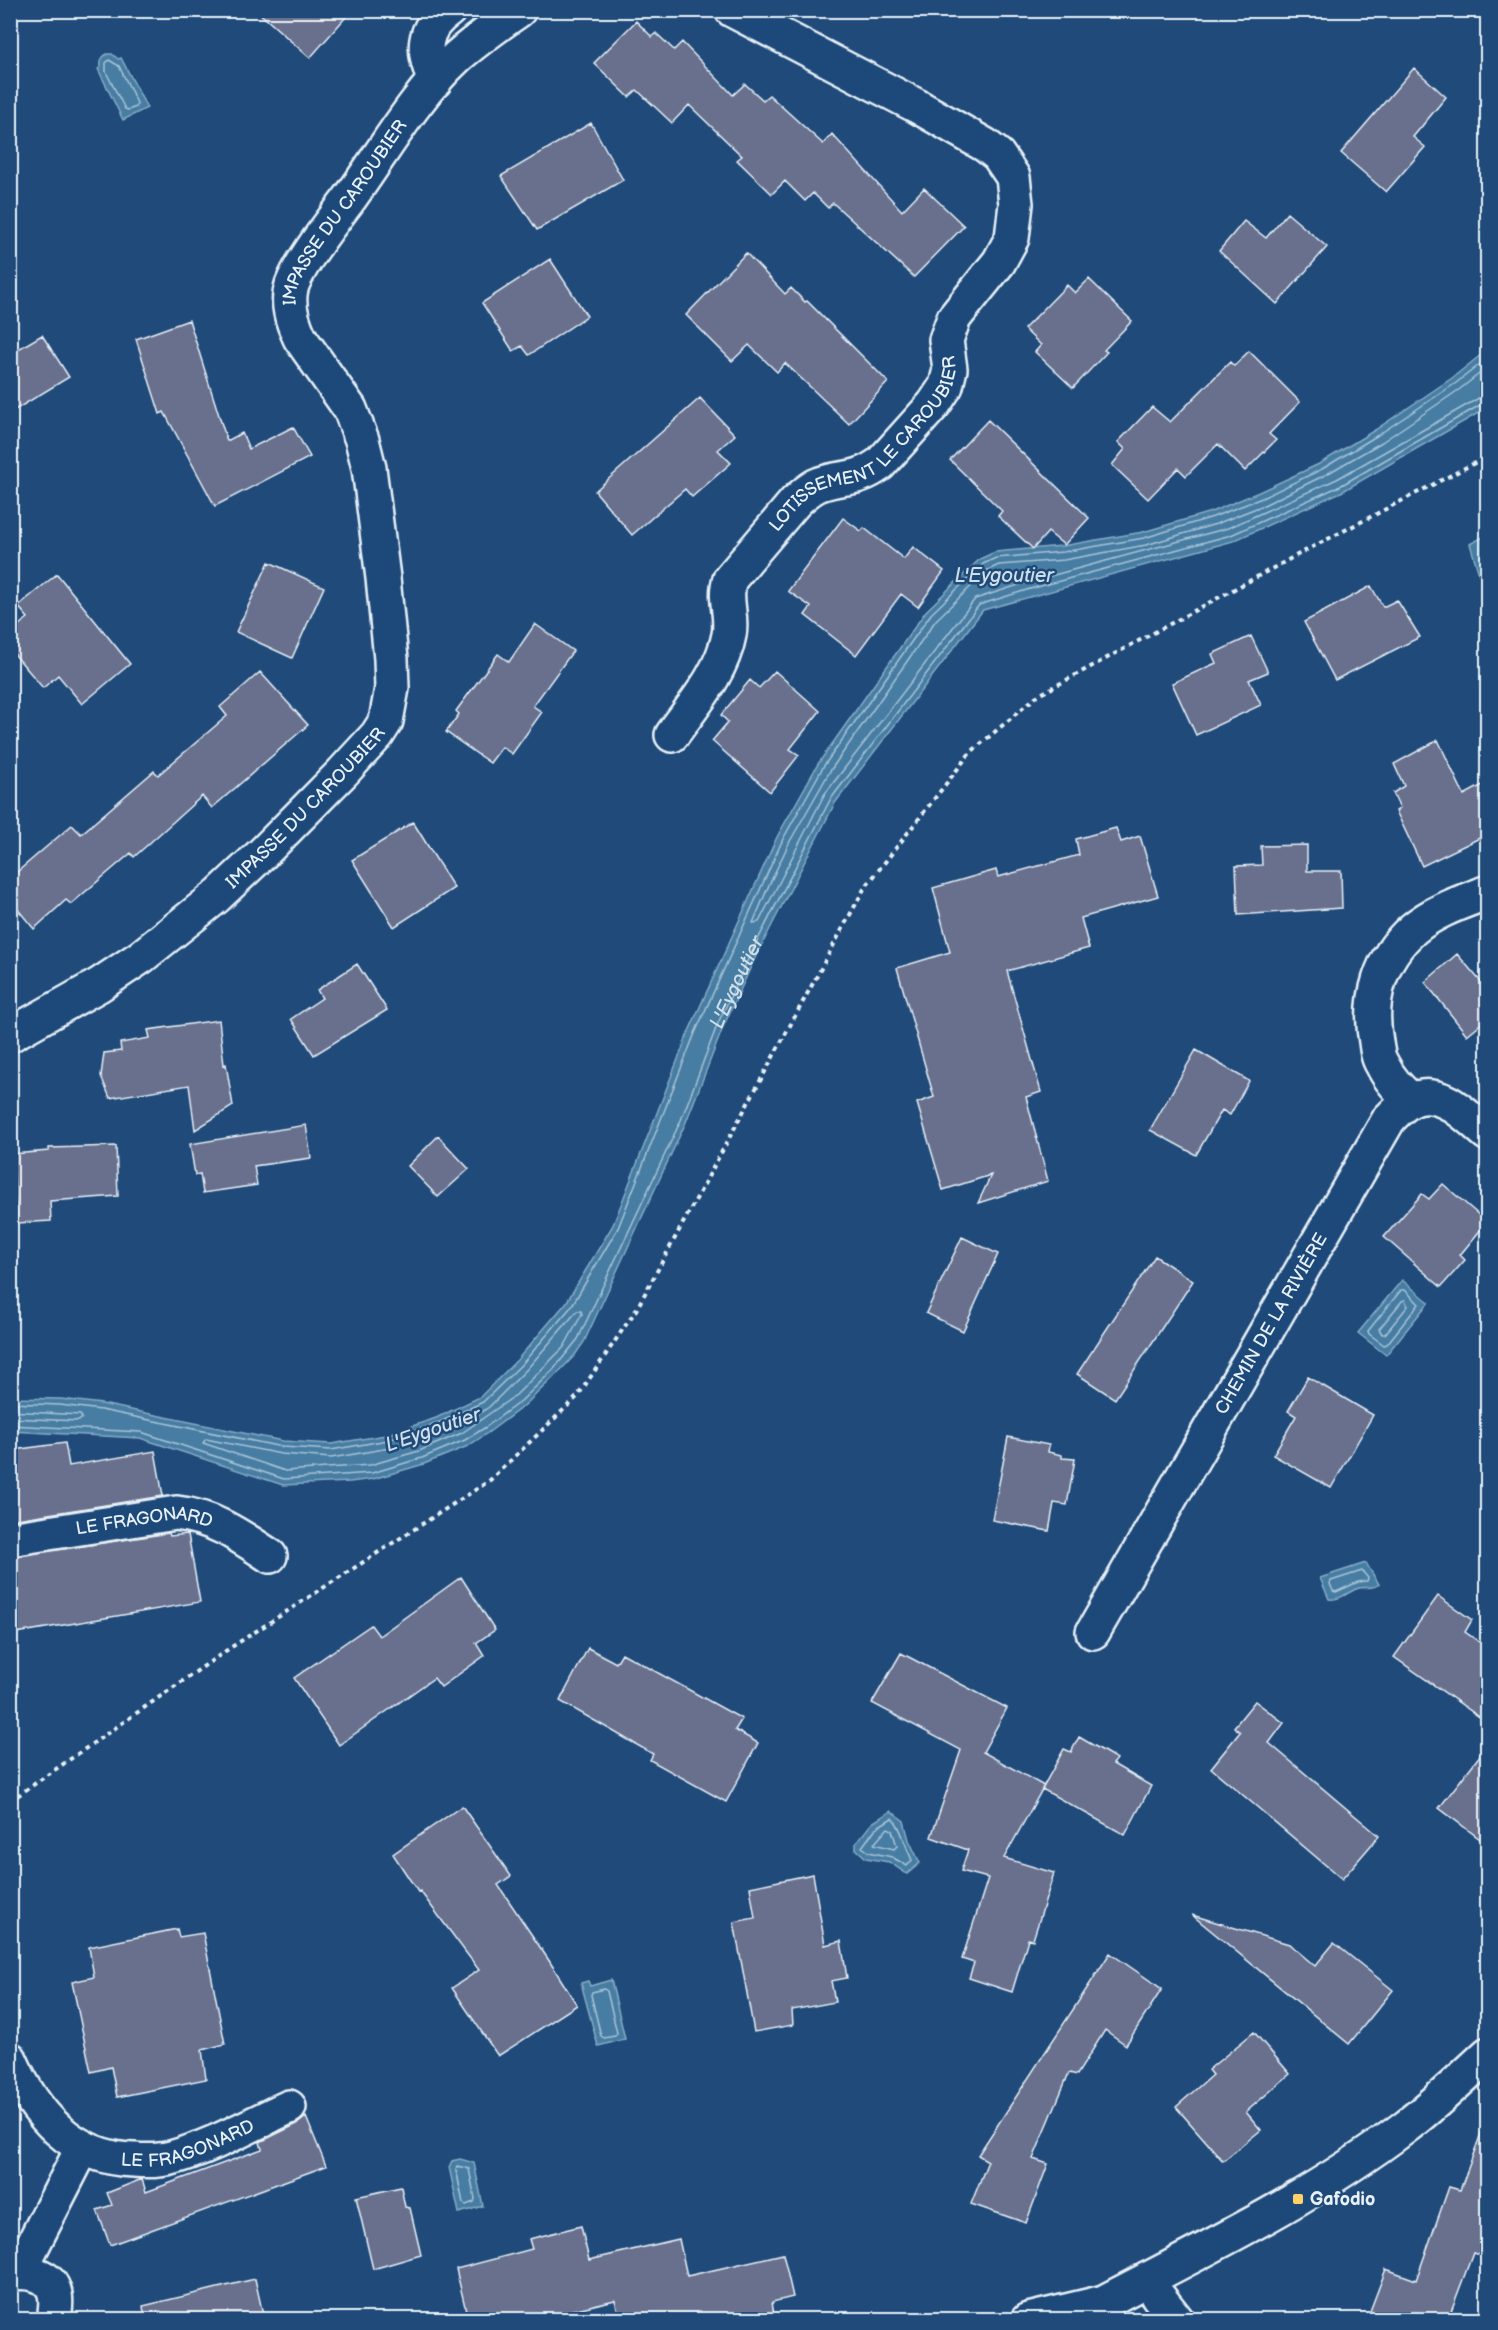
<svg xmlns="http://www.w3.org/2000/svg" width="1498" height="2330" viewBox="0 0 1498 2330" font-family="'Balsamiq Sans',sans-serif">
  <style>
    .water { fill: #477da3; stroke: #87abc5; stroke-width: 1.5 }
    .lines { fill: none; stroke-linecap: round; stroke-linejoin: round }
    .shore { stroke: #a8c3d6; stroke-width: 1.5 }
    .building { fill: #69708d; stroke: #e8f1f8; stroke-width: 1.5 }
    .minor-casing { stroke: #e8f1f8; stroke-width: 38 }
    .path { stroke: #e8f1f8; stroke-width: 4; stroke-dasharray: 4.5 4.5; stroke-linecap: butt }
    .minor { stroke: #1f4a7a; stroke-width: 33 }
    .poi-dot { fill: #ffd166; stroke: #1f4a7a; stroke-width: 2 }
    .labels { text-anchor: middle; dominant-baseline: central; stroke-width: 5; stroke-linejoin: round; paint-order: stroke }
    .street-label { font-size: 18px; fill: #e8f1f8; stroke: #1f4a7a }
    .poi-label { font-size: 18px; font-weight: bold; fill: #e8f1f8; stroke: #1f4a7a; text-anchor: start }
    .water-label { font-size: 20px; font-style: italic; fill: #d0e0eb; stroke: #1f4a7a }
  </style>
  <rect width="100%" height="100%" fill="#1f4a7a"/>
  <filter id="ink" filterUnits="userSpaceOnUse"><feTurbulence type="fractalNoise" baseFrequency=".0167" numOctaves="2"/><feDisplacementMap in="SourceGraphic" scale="12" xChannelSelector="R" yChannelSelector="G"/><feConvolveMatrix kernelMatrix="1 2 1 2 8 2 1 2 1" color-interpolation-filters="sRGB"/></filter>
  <g filter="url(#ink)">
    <path class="water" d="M 107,54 L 112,54 L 118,59 L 121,58 L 147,108 L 123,120 L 98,69 L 101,67 C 100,61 101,57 107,54 Z
      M 1487,350 L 1487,408 L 1343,491 L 1233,541 L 983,610 L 835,803 L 756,956 L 724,1025 L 686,1122 L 584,1342 L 575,1355 L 557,1374 L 525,1405 L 489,1432 L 468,1446 L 424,1464 L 373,1479 L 350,1482 L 283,1485 L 140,1438 L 11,1431 L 11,1398 L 61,1399 L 102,1404 L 283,1441 L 331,1444 L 386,1435 L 436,1418 L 480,1397 L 517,1360 L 566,1303 L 613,1225 L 689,1031 L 777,837 L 818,764 L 926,611 L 980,559 L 995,552 L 1062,546 L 1143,532 L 1211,512 L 1259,492 L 1319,464 L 1375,430 L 1452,378 Z
      M 1487,535 L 1487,590 L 1484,591 L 1470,544 Z
      M 1402,1280 L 1429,1302 L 1386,1355 L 1358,1333 Z
      M 1366,1563 L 1379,1584 C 1372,1590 1367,1586 1359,1588 C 1349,1591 1340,1601 1329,1599 L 1320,1578 Z
      M 891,1811 L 904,1821 L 909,1840 L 920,1863 L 907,1874 L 889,1862 L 866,1858 L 856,1849 L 856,1843 L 872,1823 Z
      M 611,1980 L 625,2039 L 598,2046 L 581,1983 L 588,1981 L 590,1986 Z
      M 460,2159 L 474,2163 L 483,2206 L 459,2213 L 449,2167 L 452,2161 Z"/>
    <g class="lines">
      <g class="shore">
        <path d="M 109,60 L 119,66 L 137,103 L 136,107 L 128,110 L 125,109 L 106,72 L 106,63 Z"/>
        <path d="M 1488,367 L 1460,389 L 1382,442 L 1325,475 L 1264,505 L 1216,524 L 1146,545 L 1064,560 L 999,565 L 988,570 L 936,620 L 830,771 L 789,843 L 769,885 L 753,923 L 759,922 L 824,795 L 975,599 L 1028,582 L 1228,528 L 1337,479 L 1479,398 L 1488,396"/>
        <path d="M 1401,1290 L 1405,1290 L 1419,1304 L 1387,1344 L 1384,1345 L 1369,1334 L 1368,1331 Z"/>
        <path d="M 1405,1300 L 1408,1306 L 1385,1334 L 1382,1334 L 1379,1329 L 1402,1301 Z"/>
        <path d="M 577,1311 L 581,1311 L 582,1314 L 564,1347 L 516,1395 L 462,1433 L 419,1451 L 370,1465 L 285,1471 L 203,1443 L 206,1439 L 281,1454 L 331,1458 L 390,1448 L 440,1431 L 476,1416 L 489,1407 L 527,1369 Z"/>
        <path d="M 10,1403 L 60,1405 L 101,1410 L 282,1447 L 331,1450 L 388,1440 L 438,1423 L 483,1402 L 522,1364 L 571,1307 L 618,1228 L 695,1033 L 783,839 L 823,767 L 931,614 L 983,564 L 996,558 L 1063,552 L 1144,538 L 1213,517 L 1262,498 L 1322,469 L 1378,435 L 1456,383 L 1488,358"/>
        <path d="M 10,1411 L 80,1415 L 82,1418 L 79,1421 L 10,1418"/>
        <path id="s1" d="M 10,1425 L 141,1432 L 284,1479 L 372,1473 L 422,1458 L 465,1440 L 486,1427 L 521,1401 L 553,1370 L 578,1339 L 681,1120 L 718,1023 L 751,953 L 830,800 L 979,605 L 1030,589 L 1231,535 L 1340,486 L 1482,404 L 1488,404"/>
        <path d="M 1362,1571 L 1368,1578 L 1367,1581 L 1358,1582 L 1336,1592 L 1333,1591 L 1330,1584 L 1331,1581 Z"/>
        <path d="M 892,1818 C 901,1825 906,1848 912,1860 L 907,1866 L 892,1857 L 869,1852 L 862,1847 L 876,1828 Z"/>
        <path d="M 888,1828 L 892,1830 L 897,1846 L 894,1849 L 874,1844 Z"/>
        <path d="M 604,1989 L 607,1991 L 617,2033 L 615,2036 L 604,2038 L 601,2036 L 591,1995 L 592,1992 Z"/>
        <path d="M 458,2166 L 469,2169 L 475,2199 L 474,2202 L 466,2205 L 463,2203 L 456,2169 Z"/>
      </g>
    </g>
    <path class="building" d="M 256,10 L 352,10 L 310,58 Z
      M 636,21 L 652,37 L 656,33 L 674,50 L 682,42 L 733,95 L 745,84 L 763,100 L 769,95 L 823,144 L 832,134 L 902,211 L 924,188 L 964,226 L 914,277 L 833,203 L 828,208 L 813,193 L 805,201 L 785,181 L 772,194 L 737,160 L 742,156 L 689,105 L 672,123 L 637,90 L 629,97 L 594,63 Z
      M 1414,68 L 1446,97 L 1413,137 L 1425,147 L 1386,192 L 1341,153 Z
      M 591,123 L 623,180 L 537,230 L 501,176 Z
      M 1287,213 L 1327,247 L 1277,304 L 1219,251 L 1244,221 L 1266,238 Z
      M 746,253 L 785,294 L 791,288 L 805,302 L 807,301 L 888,382 L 849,424 L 785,363 L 777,372 L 749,345 L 732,361 L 686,315 Z
      M 550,259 L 587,316 L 529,355 L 522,346 L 513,351 L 482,303 Z
      M 1089,279 L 1132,321 L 1104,350 L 1107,352 L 1073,388 L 1035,352 L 1041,345 L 1024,329 L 1067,285 L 1075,293 Z
      M 189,320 L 227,441 L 242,433 L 249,449 L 293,427 L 310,457 L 215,506 L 164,412 L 160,414 L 136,339 Z
      M 42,335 L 69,377 L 10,413 L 10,354 Z
      M 1249,351 L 1300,402 L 1269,434 L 1276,440 L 1245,471 L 1218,444 L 1186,476 L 1178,468 L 1148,499 L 1112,465 L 1125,449 L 1118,442 L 1152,407 L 1170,422 L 1230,362 L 1234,366 Z
      M 700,398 L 735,435 L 718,450 L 731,463 L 692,497 L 685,489 L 632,535 L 595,491 Z
      M 988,420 L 1089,518 L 1064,545 L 1048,532 L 1033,549 L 998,516 L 1002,511 L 950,460 Z
      M 843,518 L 861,531 L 864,528 L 904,559 L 913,547 L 944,571 L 918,607 L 901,594 L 856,655 L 805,615 L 811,607 L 788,591 Z
      M 269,562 L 324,587 L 292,658 L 236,632 Z
      M 57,574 L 130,664 L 82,704 L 58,675 L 43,688 L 10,649 L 10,632 L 28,618 L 18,606 Z
      M 1371,586 L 1383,607 L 1397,600 L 1420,637 L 1335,680 L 1304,622 Z
      M 535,624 L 573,651 L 533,706 L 542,712 L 512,754 L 502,747 L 490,763 L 446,732 L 459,714 L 456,711 L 498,654 L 509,662 Z
      M 1251,636 L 1268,672 L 1249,680 L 1261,705 L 1196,735 L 1172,683 L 1216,663 L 1212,654 Z
      M 775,671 L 820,711 L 790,749 L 799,755 L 770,792 L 712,741 L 728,722 L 721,715 L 750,680 L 759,688 Z
      M 260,672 L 308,725 L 212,808 L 202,796 L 134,857 L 131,853 L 71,904 L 66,900 L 34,929 L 10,900 L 10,878 L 72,825 L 81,834 L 154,771 L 158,775 L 227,716 L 220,707 Z
      M 1438,740 L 1464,795 L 1488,782 L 1488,834 L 1422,866 L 1396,811 L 1400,808 L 1393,793 L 1404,786 L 1394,764 Z
      M 413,822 L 454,888 L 394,927 L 352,860 Z
      M 1116,828 L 1121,842 L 1140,836 L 1158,896 L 1081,918 L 1089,948 L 1007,971 L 1041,1092 L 1026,1097 L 1048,1181 L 978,1203 L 991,1175 L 943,1190 L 917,1103 L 934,1097 L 897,968 L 950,952 L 933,888 L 996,870 L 998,877 L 1079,855 L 1076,839 Z
      M 1307,845 L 1307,871 L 1341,871 L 1342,908 L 1238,915 L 1236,866 L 1262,865 L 1261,846 Z
      M 1457,954 L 1488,990 L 1488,1018 L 1467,1035 L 1425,982 Z
      M 357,964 L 387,1010 L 314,1055 L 291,1019 L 322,998 L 317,990 Z
      M 219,1020 L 224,1065 L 226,1064 L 233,1106 L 195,1130 L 189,1085 L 110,1098 L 101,1076 L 104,1053 L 121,1051 L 120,1043 L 150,1038 L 148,1030 Z
      M 1196,1050 L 1249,1081 L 1230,1115 L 1222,1110 L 1196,1155 L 1150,1130 Z
      M 306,1125 L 311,1158 L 254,1166 L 257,1185 L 203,1193 L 200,1174 L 195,1175 L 190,1144 Z
      M 438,1136 L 469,1169 L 438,1197 L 408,1166 Z
      M 116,1146 L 118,1196 L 50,1201 L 51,1221 L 17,1223 L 12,1154 L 49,1151 L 49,1148 Z
      M 1443,1184 L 1487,1222 L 1460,1255 L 1465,1260 L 1441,1287 L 1384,1237 L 1422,1194 L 1429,1199 Z
      M 962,1237 L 998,1254 L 963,1331 L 926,1313 Z
      M 1155,1256 L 1193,1281 L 1115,1399 L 1077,1374 Z
      M 1308,1377 L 1373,1415 L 1331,1488 L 1273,1455 L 1296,1416 L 1288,1411 Z
      M 1008,1437 L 1049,1445 L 1048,1452 L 1062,1455 L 1062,1458 L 1075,1459 L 1067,1505 L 1054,1503 L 1049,1531 L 992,1520 Z
      M 65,1443 L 69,1466 L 155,1451 L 163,1496 L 10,1520 L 10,1463 L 14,1462 L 13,1450 Z
      M 169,1533 L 170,1536 L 188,1534 L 200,1602 L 10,1634 L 10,1557 Z
      M 461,1577 L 495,1630 L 476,1643 L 484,1656 L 441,1687 L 434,1678 L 339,1745 L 294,1678 L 371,1625 L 379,1636 Z
      M 1438,1596 L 1472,1620 L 1465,1632 L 1488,1648 L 1488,1723 L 1394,1657 Z
      M 588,1648 L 616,1663 L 622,1653 L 742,1719 L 735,1730 L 758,1743 L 726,1802 L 650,1760 L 653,1754 L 560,1701 Z
      M 901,1653 L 1007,1708 L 983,1752 L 1044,1786 L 1004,1858 L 1054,1873 L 1033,1940 L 1028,1939 L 1012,1992 L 969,1978 L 974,1963 L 962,1959 L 988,1878 L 961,1871 L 968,1850 L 931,1837 L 961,1750 L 872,1703 Z
      M 1255,1701 L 1284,1723 L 1269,1743 L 1379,1836 L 1342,1879 L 1211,1768 L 1240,1732 L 1234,1727 Z
      M 1079,1737 L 1117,1759 L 1113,1764 L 1151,1786 L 1125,1835 L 1042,1789 L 1064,1749 L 1071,1752 Z
      M 1488,1745 L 1488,1845 L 1439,1808 Z
      M 462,1806 L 511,1876 L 498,1885 L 548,1959 L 577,2005 L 498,2056 L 452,1988 L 479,1970 L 420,1891 L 418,1892 L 393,1854 Z
      M 813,1874 L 825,1945 L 841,1941 L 847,1978 L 831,1981 L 835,2002 L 792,2010 L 793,2025 L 754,2032 L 734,1922 L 755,1918 L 750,1887 Z
      M 1192,1915 L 1289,1944 L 1315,1966 L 1334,1943 L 1393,1990 L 1349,2044 Z
      M 177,1929 L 179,1937 L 203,1933 L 225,2044 L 202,2050 L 206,2079 L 117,2097 L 111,2067 L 91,2072 L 72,1982 L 94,1977 L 89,1947 Z
      M 1110,1953 L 1162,1989 L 1126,2045 L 1105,2030 L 1077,2075 L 1069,2073 L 1033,2159 L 1048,2164 L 1026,2223 L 971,2204 L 988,2161 L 978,2155 Z
      M 1254,2032 L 1290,2074 L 1246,2112 L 1261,2130 L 1223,2161 L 1176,2107 L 1212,2075 L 1208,2070 Z
      M 306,2117 L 326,2166 L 110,2245 L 97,2210 L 112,2205 L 107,2193 L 142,2179 L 146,2192 L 262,2149 L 260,2142 L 297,2124 Z
      M 1483,2128 L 1488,2129 L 1488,2258 L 1473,2253 L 1448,2319 L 1367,2319 L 1386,2269 L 1416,2280 L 1449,2187 L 1460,2190 Z
      M 401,2187 L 405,2207 L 410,2208 L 421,2255 L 373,2269 L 356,2197 Z
      M 581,2226 L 589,2260 L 679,2239 L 687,2276 L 783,2254 L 793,2297 L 772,2302 L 774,2315 L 755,2319 L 620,2319 L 615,2300 L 535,2319 L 468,2319 L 456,2269 L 532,2249 L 529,2239 Z
      M 255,2279 L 264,2319 L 145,2319 L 143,2306 Z"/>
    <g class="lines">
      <defs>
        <g id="minor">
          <path d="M 435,81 C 422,52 421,29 449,10"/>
          <path id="s2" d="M 672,735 C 694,704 722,673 729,635 C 733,615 723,598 730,579 L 796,501 C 803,495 811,487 820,484 C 845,475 855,482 880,464 L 934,404 L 946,386 L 950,369 L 946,340 L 954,318 L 999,262 L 1012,238 L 1016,204 L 1013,177 L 998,155 L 985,145 L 917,106 L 732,10"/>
          <path id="s3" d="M 10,1035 L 99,985 L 141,957 L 216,897 L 264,852 L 342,773 L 377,735 L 386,721 L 392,688 L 391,659 L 383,578 L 369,468 L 362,440 L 350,409 L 300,338 C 292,321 286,303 292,285 C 301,261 333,220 350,198 C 384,151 414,97 457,57 C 476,40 498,25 519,10"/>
          <path d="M 1411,1100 C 1399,1089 1389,1079 1382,1064 C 1378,1058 1377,1050 1376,1042 C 1368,999 1380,958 1413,929 C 1434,911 1462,902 1488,892"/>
          <path id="s4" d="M 10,1539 L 176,1513 C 213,1517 240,1536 270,1556"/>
          <path id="s5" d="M 1093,1632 L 1389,1119 C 1395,1113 1402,1105 1410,1101 C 1440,1085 1467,1117 1488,1134"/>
          <path id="s6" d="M 10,2059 C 33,2112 72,2159 134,2160 C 146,2161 159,2161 171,2158 C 212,2147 251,2124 289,2107"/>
          <path d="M 19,2272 L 83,2147"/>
          <path d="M 10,2274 C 27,2270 51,2274 55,2294 C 57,2302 55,2312 54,2320"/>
          <path d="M 1148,2279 L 1158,2296 L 1177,2320"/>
          <path d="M 1028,2320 L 1100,2303"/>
          <path d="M 1079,2320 L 1104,2302 C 1207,2248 1313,2197 1405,2127 C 1434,2105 1461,2079 1488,2054"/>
        </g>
      </defs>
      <use href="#minor" class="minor-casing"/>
      <path class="path" d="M 10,1801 L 230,1648 L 489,1481 L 577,1397 L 636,1310 L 864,889 L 970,753 L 1037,696 L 1299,554 L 1488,456"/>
      <use href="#minor" class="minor"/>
    </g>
  </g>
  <rect class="poi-dot" x="1292" y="2193" width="12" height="12" rx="3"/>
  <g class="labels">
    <g class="street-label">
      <text stroke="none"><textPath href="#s3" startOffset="1041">IMPASSE DU CAROUBIER</textPath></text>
      <text stroke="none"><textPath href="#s2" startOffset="370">LOTISSEMENT LE CAROUBIER</textPath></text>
      <text stroke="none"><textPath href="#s3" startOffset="375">IMPASSE DU CAROUBIER</textPath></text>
      <text stroke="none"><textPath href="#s5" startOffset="356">CHEMIN DE LA RIVIÈRE</textPath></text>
      <text stroke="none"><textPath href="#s4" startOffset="136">LE FRAGONARD</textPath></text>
      <text stroke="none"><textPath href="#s6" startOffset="226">LE FRAGONARD</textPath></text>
    </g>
    <g class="poi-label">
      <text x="1310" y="2199">Gafodio</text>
    </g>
    <g class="water-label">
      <text x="1004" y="576">L'Eygoutier</text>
      <text stroke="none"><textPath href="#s1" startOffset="1012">L'Eygoutier</textPath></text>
      <text transform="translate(433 1430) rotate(-19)">L'Eygoutier</text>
    </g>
  </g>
  <rect width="1498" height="2330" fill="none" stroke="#1f4a7a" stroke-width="36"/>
  <rect x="18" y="18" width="1462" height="2294" fill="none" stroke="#e8f1f8" stroke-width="2" filter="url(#ink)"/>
</svg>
